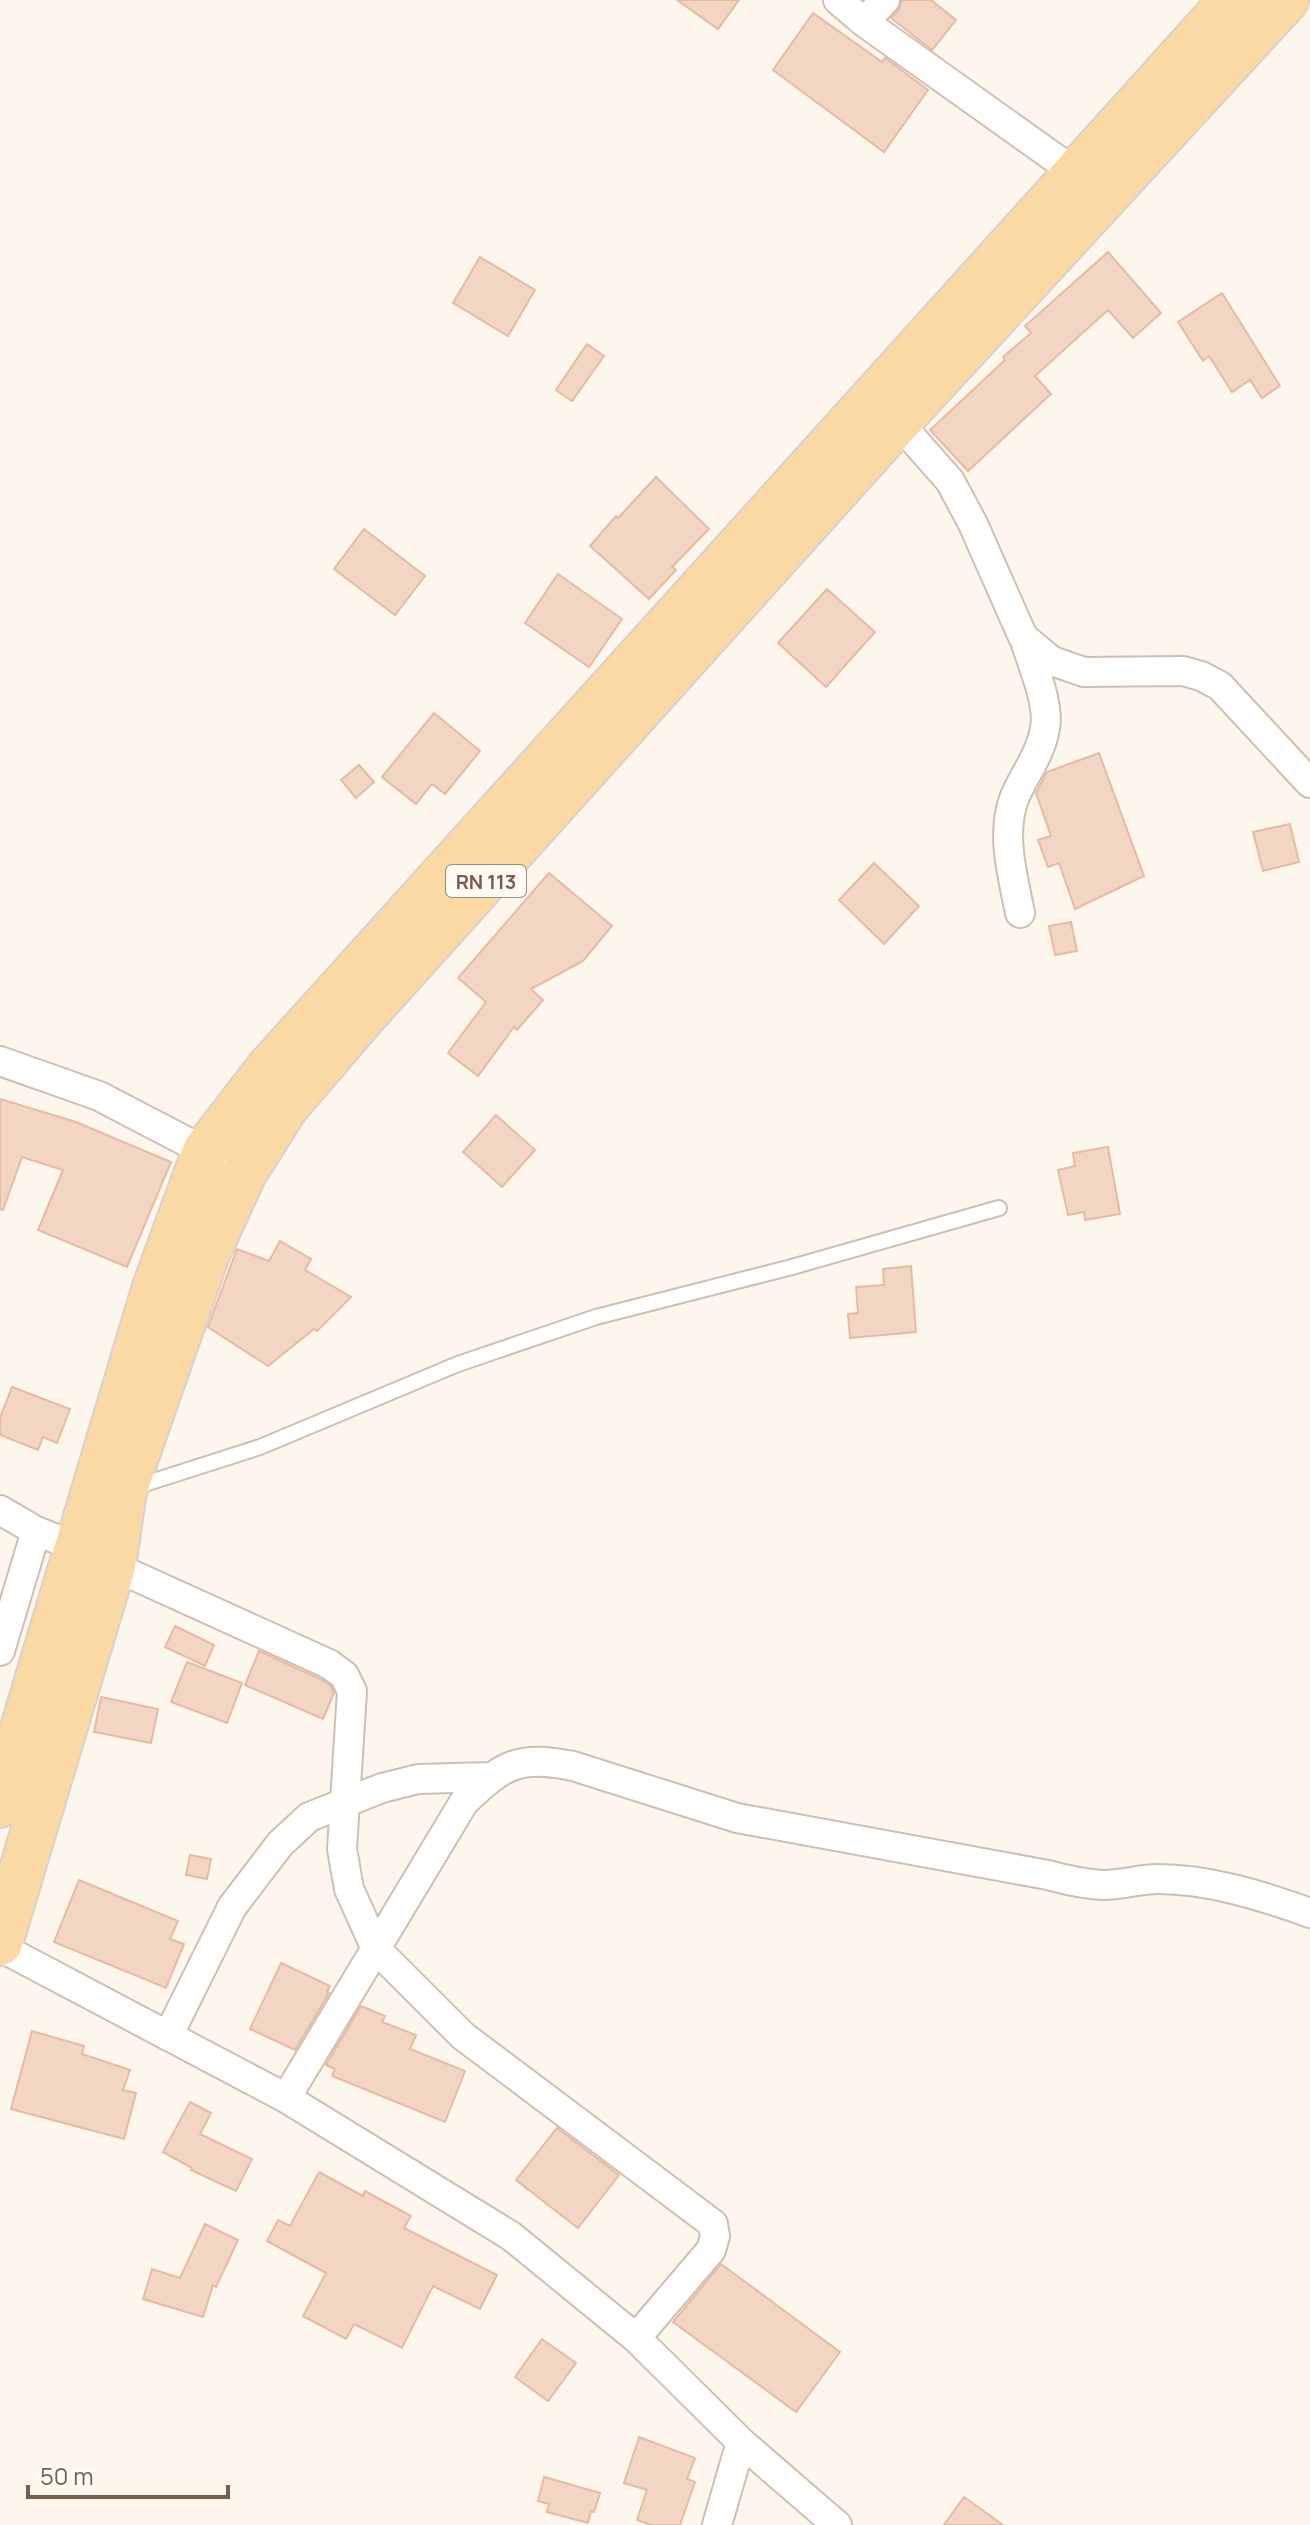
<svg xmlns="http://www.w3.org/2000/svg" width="1310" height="2525" viewBox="0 0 1310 2525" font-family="Manrope,sans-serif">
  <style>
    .building { fill: #f3d5c3; stroke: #e6bba3; stroke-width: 2 }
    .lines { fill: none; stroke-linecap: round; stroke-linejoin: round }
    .service-casing { stroke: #d1beb0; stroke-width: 18 }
    .minor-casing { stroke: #d1beb0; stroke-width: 32 }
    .primary-casing { stroke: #dad1cd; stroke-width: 48 }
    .service { stroke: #fff; stroke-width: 14 }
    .minor { stroke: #fff; stroke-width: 28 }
    .primary { stroke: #fbd9a5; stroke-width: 44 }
    .labels { text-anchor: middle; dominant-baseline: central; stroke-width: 7; stroke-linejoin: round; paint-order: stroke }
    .shield { fill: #fffaf3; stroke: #a28b7f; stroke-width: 2 }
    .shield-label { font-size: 20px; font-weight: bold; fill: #7a5c4d }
  </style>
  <rect width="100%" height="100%" fill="#fdf6ec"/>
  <path class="building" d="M 677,0 L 739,0 L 718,29 Z
    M 902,0 L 931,0 L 956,20 L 932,50 L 891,18 L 898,11 Z
    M 813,13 L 882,62 L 885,58 L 928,90 L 884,152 L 773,70 Z
    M 1108,252 L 1161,313 L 1133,338 L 1108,310 L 1035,376 L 1051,394 L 968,471 L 930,430 L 1005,360 L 1003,357 L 1031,333 L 1025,326 Z
    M 480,257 L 535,290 L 508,336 L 453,303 Z
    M 1222,293 L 1280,386 L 1262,398 L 1250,380 L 1232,392 L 1209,356 L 1203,361 L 1178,322 Z
    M 587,344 L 604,356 L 572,401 L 556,390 Z
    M 656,477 L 709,529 L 672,567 L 676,570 L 649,599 L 590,546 L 616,516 L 618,518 Z
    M 364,529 L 425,576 L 395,615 L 334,569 Z
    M 558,574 L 622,619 L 589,667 L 525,623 Z
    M 827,589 L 875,632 L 826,687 L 778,643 Z
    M 434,713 L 480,751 L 445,794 L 432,784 L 416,804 L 382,777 Z
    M 1099,753 L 1144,876 L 1075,909 L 1059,863 L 1048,867 L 1038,840 L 1051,836 L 1036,793 L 1047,772 Z
    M 359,765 L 374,782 L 356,798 L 341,780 Z
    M 1290,824 L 1299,862 L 1263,871 L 1253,832 Z
    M 874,863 L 919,906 L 884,944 L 839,900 Z
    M 549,873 L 612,926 L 583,961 L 531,989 L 543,1000 L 517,1030 L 514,1027 L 478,1076 L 448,1053 L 486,1002 L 458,978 Z
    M 1071,922 L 1077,951 L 1055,955 L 1049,926 Z
    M 0,1099 L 76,1122 L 171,1162 L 127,1267 L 38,1230 L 63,1170 L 22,1157 L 3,1210 L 0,1209 Z
    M 496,1115 L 535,1150 L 502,1187 L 463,1152 Z
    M 1108,1147 L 1120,1214 L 1085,1220 L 1084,1212 L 1068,1215 L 1058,1170 L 1075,1166 L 1073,1153 Z
    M 280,1241 L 311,1259 L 305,1270 L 351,1297 L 317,1331 L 314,1329 L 268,1366 L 208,1327 L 237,1249 L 269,1261 Z
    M 911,1266 L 916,1332 L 850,1338 L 848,1314 L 858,1313 L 856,1287 L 884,1285 L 883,1269 Z
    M 12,1387 L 70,1409 L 57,1443 L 43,1437 L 38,1450 L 0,1435 L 0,1418 Z
    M 175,1626 L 214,1645 L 205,1666 L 165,1647 Z
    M 259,1651 L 320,1679 L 331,1686 L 334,1693 L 323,1719 L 245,1685 Z
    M 187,1662 L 242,1683 L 227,1723 L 171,1702 Z
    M 101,1697 L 158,1709 L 151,1743 L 94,1732 Z
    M 190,1855 L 211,1859 L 207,1879 L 186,1875 Z
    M 79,1880 L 178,1921 L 170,1939 L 184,1944 L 166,1988 L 54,1942 Z
    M 281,1963 L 330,1986 L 327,1992 L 329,1993 L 295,2050 L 250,2029 Z
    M 361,2006 L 385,2016 L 382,2022 L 416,2035 L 410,2049 L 465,2071 L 445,2122 L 332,2076 L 335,2069 L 326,2065 Z
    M 32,2031 L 84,2046 L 82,2054 L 130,2070 L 123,2090 L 136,2093 L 124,2139 L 11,2109 Z
    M 190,2102 L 211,2113 L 200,2134 L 252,2159 L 236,2191 L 191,2170 L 192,2168 L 163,2152 Z
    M 557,2128 L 619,2175 L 578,2228 L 516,2180 Z
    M 319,2172 L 363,2196 L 365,2191 L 411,2216 L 404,2228 L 497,2275 L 480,2309 L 433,2286 L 402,2348 L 354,2324 L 346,2339 L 303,2316 L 326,2273 L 267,2241 L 278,2220 L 290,2226 Z
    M 205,2224 L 238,2240 L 216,2287 L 213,2285 L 203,2317 L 143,2299 L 152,2269 L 180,2278 Z
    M 721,2264 L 840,2352 L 796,2412 L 673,2322 Z
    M 542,2339 L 576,2363 L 548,2401 L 515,2377 Z
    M 639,2437 L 695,2458 L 687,2479 L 695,2482 L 680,2525 L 651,2525 L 637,2520 L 647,2490 L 624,2483 Z
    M 544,2477 L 600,2493 L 594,2512 L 591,2511 L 588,2523 L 547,2512 L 549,2504 L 538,2501 Z
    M 964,2497 L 1003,2525 L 944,2525 Z"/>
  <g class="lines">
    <defs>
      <path id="service" d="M 132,1488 L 260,1447 L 458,1364 L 596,1317 L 792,1267 L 999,1208"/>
      <path id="minor" d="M 838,0 L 864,22 L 1087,181
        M 864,22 L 885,0
        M 898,422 L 950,481 L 973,524 L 1023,637 L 1052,661 L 1084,672 L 1183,671 L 1201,676 L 1220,686 L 1310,783
        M 1020,913 C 1013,876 1000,834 1015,796 C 1025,774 1041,753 1045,728 C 1050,703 1031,662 1024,637
        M 0,1061 L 99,1096 L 218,1158
        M 0,1510 L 36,1531 L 77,1547
        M 113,1566 L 329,1664 L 344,1675 L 352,1691 L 342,1849 L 349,1889 L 376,1949 L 463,2036 L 713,2224 L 715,2236 L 711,2250 L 636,2338
        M 0,1651 L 36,1531
        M 0,1947 L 286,2098 L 511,2236 L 636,2338 L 741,2442 L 837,2525
        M 168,2036 L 232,1907 L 280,1844 L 309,1817 L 382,1788 L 418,1779 L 490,1777
        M 286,2098 L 464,1802 C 504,1764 518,1755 573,1766 L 737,1818 L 1048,1875 C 1066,1880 1084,1884 1103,1885 C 1121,1885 1140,1879 1158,1879 C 1209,1879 1263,1896 1310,1913
        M 717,2525 L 741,2442"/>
      <path id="primary" d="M 0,1805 L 155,1287 L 205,1151 L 268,1069 L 1232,0
        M 0,1943 L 113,1566 L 124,1491 L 207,1254 L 244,1173 L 285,1108 L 361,1019 L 898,422 L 1286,0"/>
    </defs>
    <use href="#service" class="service-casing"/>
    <use href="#minor" class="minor-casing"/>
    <use href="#primary" class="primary-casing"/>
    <use href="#service" class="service"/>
    <use href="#minor" class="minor"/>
    <use href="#primary" class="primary"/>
  </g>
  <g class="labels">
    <rect class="shield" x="446" y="865" width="80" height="32" rx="6"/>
    <g class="shield-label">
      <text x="486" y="881">RN 113</text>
    </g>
  </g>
  <path d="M28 2485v12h200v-12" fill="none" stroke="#7a5c4d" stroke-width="4"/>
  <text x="40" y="2485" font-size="24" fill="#7a5c4d" stroke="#fffaf3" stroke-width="6" paint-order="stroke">50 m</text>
</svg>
